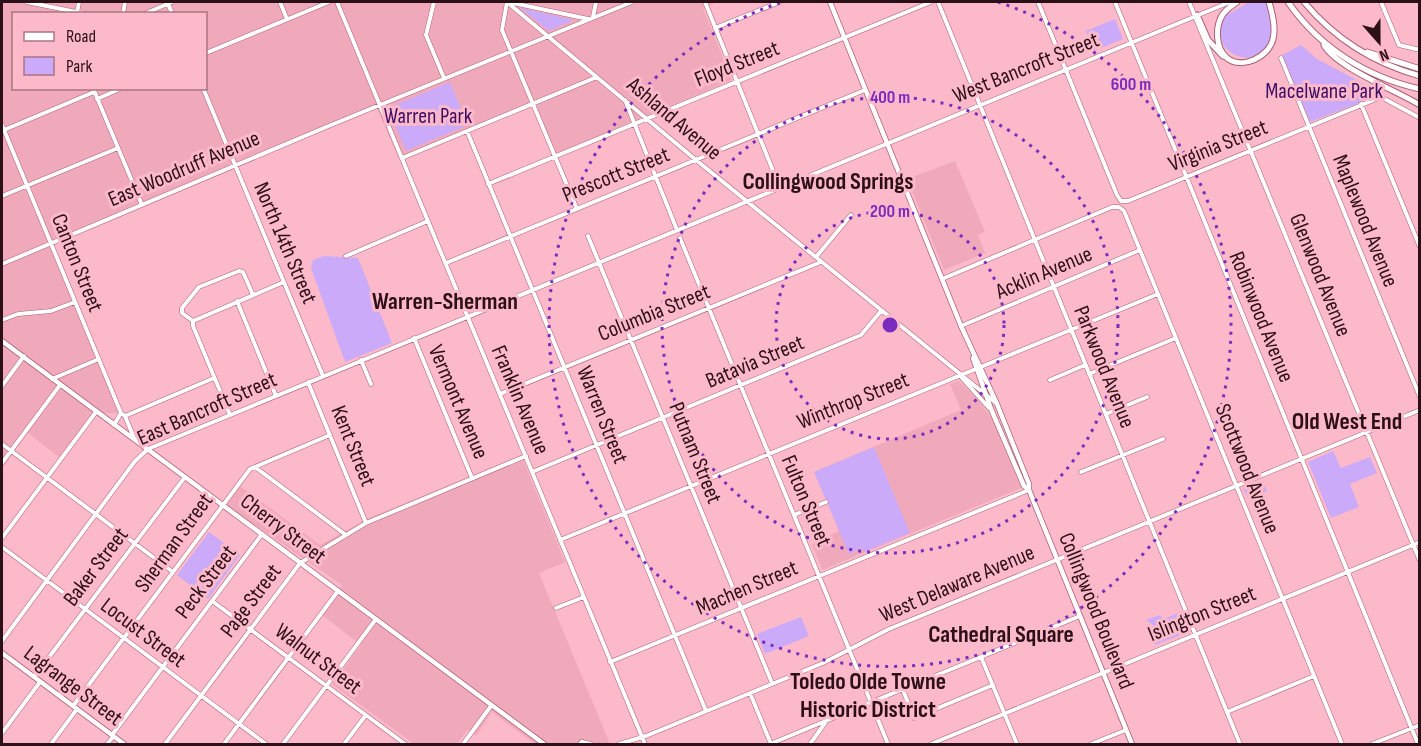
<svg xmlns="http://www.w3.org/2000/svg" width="1421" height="746" viewBox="0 0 1421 746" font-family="'Sofia Sans Condensed',sans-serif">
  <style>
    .built { fill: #f0a9ba; fill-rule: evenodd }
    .green { fill: #cbabf9 }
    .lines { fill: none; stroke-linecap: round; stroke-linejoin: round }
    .minor-casing { stroke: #ab6175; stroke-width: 5 }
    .major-casing { stroke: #ab6175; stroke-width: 6 }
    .highway-casing { stroke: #ab6175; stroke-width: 7 }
    .minor { stroke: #fff; stroke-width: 4 }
    .major { stroke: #fff; stroke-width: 4.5 }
    .highway { stroke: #fff; stroke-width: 5 }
    .ring { fill: none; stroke: #7b2cbf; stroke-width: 3; stroke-dasharray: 3 6 }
    .labels { text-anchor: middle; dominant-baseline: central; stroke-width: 6; stroke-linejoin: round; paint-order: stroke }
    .street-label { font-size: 22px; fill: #2d0f18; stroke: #fcb9c9 }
    .park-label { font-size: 22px; fill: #3e0d66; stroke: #fcb9c9 }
    .neighbourhood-label { font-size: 24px; font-weight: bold; fill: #2d0f18; stroke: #fcb9c9 }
    .centre { fill: #7b2cbf; stroke: #fcb9c9; stroke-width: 3 }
    .ring-label { font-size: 18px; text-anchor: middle; font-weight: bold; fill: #7b2cbf; stroke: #fcb9c9; stroke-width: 6; stroke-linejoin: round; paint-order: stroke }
  </style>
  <rect width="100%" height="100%" fill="#fcb9c9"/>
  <path class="built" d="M 2,2 L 717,2 L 703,8 L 732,80 L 556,154 L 535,101 L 398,157 L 377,108 L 54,244 L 123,413 L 93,413 L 59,457 L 28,433 L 2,468 ZM 14,14 L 206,14 L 206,88 L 14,88 Z
    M 955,161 L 985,232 L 978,235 L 985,253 L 944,270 L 907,179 Z
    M 959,381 L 977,399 L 992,419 L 1021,488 L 822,570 L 812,544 L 839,531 L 814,472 L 961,410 L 950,384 Z
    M 521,455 L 565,562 L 539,573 L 610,744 L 535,744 L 492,712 L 476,736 L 467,730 L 457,744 L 414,744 L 332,684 L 361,645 L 322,615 L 342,585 L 222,502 L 236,483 L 320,545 L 371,517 Z"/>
  <path class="green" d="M 1249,2 L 1266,2 C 1268,12 1272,23 1271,34 C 1266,77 1201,56 1225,14 L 1227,15 Z
    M 519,7 L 526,9 L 574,20 L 549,31 Z
    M 1115,19 L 1123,39 L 1094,51 L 1086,31 Z
    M 1301,45 L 1317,59 L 1383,94 L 1310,122 L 1282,55 Z
    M 450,82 L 468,125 L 406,151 L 388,108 Z
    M 324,256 L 358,258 L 392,343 L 345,362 L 311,268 L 313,260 Z
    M 874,447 L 910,533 L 864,552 L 862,548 L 849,554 L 814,472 Z
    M 1333,451 L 1341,468 L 1370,457 L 1377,473 L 1350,484 L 1359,507 L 1331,518 L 1308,462 Z
    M 1263,481 L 1267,491 L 1248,498 L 1243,488 Z
    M 209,532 L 240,555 L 208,599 L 177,575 Z
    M 1180,612 L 1188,632 L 1155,645 L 1150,633 L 1153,631 L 1153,625 L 1146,620 L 1160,615 L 1164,619 Z
    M 801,617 L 809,636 L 765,654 L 757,634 Z"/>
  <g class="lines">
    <defs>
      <path id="minor" d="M 27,2 L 86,14
        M 280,2 L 287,19
        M 337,2 L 645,744
        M 434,2 L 426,35 L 444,78
        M 507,2 L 696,160 L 996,403
        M 507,2 L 502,30 L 577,209
        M 508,2 L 588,19
        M 705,2 L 780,188
        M 938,2 L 1240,744
        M 1038,2 L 1117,195 L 1121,201 L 1128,201 L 1381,97 L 1420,118
        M 1115,2 L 1418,744
        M 1189,2 L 1420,561
        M 1381,2 L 1399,45 L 1420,50
        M 168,3 L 172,14
        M 77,13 L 79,2
        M 123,14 L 125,2
        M 144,14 L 172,2
        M 593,17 L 596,2
        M 715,28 L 780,2
        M 206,53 L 329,2
        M 1281,58 L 1420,397
        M 93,88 L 142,205
        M 203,88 L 323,376
        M 97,99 L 122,88
        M 625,100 L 677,230
        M 1361,104 L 1420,247
        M 2,125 L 121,413 L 125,416 L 134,438
        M 4,130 L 94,92
        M 467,131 L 706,711
        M 402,158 L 597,77
        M 488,184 L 931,2
        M 2,196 L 118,148
        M 588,236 L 772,683
        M 680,238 L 888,744
        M 346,256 L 428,221
        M 816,257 L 851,215
        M 446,263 L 865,90
        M 2,264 L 331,125 L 632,2
        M 942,279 L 1112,207 L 1119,207 L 1124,211 L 1342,744
        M 237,301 L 276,396
        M 2,320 L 18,314 L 51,311 L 75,302
        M 193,321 L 182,313 L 182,308 L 199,287 L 239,271 L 243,272 L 253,295
        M 193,321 L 193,326 L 230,415
        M 193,321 L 284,282
        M 961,326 L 1140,250
        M 414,338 L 472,478
        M 361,360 L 371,384
        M 1089,374 L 1176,338
        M 962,378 L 989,408
        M 52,379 L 99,359
        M 1050,380 L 1085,365
        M 308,382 L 366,523
        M 2,386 L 24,356
        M 500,394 L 821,262
        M 1106,414 L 1147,397
        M 125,416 L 214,378
        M 114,425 L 121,413
        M 2,444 L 173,572
        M 2,463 L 60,385
        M 255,467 L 346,535
        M 532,472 L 861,335 L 881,311
        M 1081,472 L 1163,439
        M 794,515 L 826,502
        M 2,538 L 96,412
        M 560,540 L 1158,294
        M 2,547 L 266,744
        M 212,601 L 405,744
        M 556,608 L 584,597
        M 2,641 L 135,461 L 148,449 L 1230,2
        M 981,657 L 1017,744
        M 610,662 L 1029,490
        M 34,677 L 185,477
        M 903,690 L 914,718 L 993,685
        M 750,693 L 771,744
        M 73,706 L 250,469 L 330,435
        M 1227,712 L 1314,676
        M 2,733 L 40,682
        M 112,735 L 262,534
        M 51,744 L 77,709
        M 107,744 L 113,737
        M 165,744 L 300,563 L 366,523 L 526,456
        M 224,744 L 338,591
        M 283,744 L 376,619
        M 344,744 L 366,715
        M 463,744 L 491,706
        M 582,744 L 582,742 L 591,744
        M 619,744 L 646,736 L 823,663 L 889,629 L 1420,410
        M 770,744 L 1080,616
        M 810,744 L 825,723
        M 931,744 L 1420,542
        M 1091,744 L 1126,730
        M 1372,744 L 1420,725"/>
      <path id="major" d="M 830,2 L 961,326 L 997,404 L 1029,484 L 1029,490 L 1132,744
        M 2,341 L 544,744
        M 973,358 L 991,409 L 1024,486 L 1029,490
        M 2,653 L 124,744
        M 580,744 L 582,742"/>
      <path id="highway" d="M 1237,2 C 1232,5 1227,9 1223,14 C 1215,26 1215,48 1227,58 C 1242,70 1269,57 1273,39 C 1276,27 1272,13 1269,2
        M 1288,2 C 1319,47 1366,77 1420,89
        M 1304,2 C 1334,38 1373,63 1420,76
        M 1197,15 L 1208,40 L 1223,56
        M 1324,45 C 1336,67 1397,91 1420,105
        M 1367,52 L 1420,69"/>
    </defs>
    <use href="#minor" class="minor-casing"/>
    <use href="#major" class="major-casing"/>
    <use href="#highway" class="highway-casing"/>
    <use href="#minor" class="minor"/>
    <use href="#major" class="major"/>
    <use href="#highway" class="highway"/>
  </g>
  <g class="ring">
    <circle cx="890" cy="325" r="114"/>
    <circle cx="890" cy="325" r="228"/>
    <path d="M998 2A341 341 0 1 1 782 2"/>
  </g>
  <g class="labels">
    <g class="street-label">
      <text transform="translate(737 64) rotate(-22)">Floyd Street</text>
      <text transform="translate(1026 68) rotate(-22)">West Bancroft Street</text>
      <text transform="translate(674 119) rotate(40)">Ashland Avenue</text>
      <text transform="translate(1218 146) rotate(-22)">Virginia Street</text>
      <text transform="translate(184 169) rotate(-23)">East Woodruff Avenue</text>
      <text transform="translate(616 175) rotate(-22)">Prescott Street</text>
      <text transform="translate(1365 221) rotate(68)">Maplewood Avenue</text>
      <text transform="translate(285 243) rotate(67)">North 14th Street</text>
      <text transform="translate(77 263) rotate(68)">Canton Street</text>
      <text transform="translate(1044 273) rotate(-23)">Acklin Avenue</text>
      <text transform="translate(1320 275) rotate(68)">Glenwood Avenue</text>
      <text transform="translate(654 313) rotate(-22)">Columbia Street</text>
      <text transform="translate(1261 317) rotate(68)">Robinwood Avenue</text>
      <text transform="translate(755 362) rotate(-23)">Batavia Street</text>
      <text transform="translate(1104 367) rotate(68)">Parkwood Avenue</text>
      <text transform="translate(520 400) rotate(67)">Franklin Avenue</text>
      <text transform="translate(853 401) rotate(-22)">Winthrop Street</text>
      <text transform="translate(458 402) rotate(67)">Vermont Avenue</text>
      <text transform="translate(207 409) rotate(-24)">East Bancroft Street</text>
      <text transform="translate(602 415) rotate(68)">Warren Street</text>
      <text transform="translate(353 446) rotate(68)">Kent Street</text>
      <text transform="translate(695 453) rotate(68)">Putnam Street</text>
      <text transform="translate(1247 469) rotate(68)">Scottwood Avenue</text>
      <text transform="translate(806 501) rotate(67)">Fulton Street</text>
      <text transform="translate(283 529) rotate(37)">Cherry Street</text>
      <text transform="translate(174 543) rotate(-54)">Sherman Street</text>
      <text transform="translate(96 567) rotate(-53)">Baker Street</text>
      <text transform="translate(206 582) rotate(-53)">Peck Street</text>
      <text transform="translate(957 584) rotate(-23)">West Delaware Avenue</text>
      <text transform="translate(747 588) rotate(-23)">Machen Street</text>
      <text transform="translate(251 601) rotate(-53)">Page Street</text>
      <text transform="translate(1096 611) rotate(68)">Collingwood Boulevard</text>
      <text transform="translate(1202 614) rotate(-22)">Islington Street</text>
      <text transform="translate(143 633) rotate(37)">Locust Street</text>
      <text transform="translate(318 659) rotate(37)">Walnut Street</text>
      <text transform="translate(73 686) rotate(37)">Lagrange Street</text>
    </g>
    <g class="park-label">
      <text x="1324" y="91">Macelwane Park</text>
      <text x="428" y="116">Warren Park</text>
    </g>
    <g class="neighbourhood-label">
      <text x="828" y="181">Collingwood Springs</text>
      <text x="445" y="301">Warren-Sherman</text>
      <text x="1347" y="421">Old West End</text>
      <text x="1001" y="634">Cathedral Square</text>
      <text x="868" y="681">Toledo Olde Towne<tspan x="868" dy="28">Historic District</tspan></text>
    </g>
  </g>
  <circle cx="890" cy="325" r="9" class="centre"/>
  <g class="ring-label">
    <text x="1131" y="90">600 m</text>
    <text x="890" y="103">400 m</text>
    <text x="890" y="217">200 m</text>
  </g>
  <rect width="1421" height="746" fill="none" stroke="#2d0f18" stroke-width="6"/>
  <rect x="12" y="12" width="195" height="78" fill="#fcb9c9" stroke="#a97582" stroke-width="1.5"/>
  <rect x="24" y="32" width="30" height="9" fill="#ffffff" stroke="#a97582" stroke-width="1.5"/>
  <text x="66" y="42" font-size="18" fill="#2d0f18">Road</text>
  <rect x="24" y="57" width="30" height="18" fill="#cbabf9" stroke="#a97582" stroke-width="1.5"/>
  <text x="66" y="72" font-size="18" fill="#2d0f18">Park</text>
  <g transform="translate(1379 42) rotate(159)" stroke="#fcb9c9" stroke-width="4.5" paint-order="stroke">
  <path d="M0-4.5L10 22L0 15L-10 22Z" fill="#2d0f18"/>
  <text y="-9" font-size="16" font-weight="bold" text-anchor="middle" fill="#2d0f18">N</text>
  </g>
</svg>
